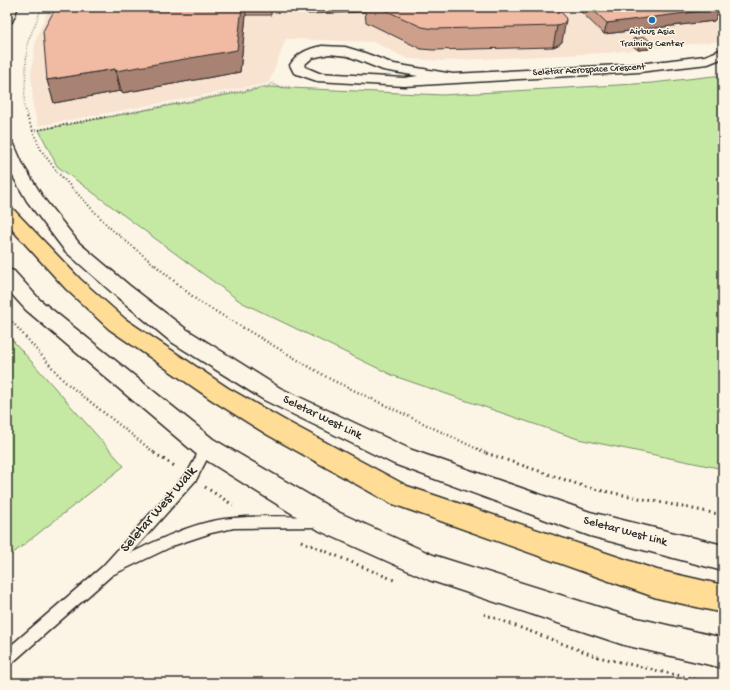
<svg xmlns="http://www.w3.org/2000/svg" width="730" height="690" viewBox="0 0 730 690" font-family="'Gochi Hand',sans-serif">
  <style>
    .built { fill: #f8e3d1 }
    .green { fill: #c5e9a3; stroke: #788a67 }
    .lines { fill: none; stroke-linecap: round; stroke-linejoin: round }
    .lane-casing { stroke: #2b2b2b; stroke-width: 3 }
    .secondary-casing { stroke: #2b2b2b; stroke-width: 3 }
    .highway-casing { stroke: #2b2b2b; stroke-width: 3 }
    .path-far3 { stroke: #2b2b2b; stroke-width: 1.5; stroke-dasharray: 0.5 2; stroke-linecap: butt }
    .path-far2 { stroke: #2b2b2b; stroke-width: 2; stroke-dasharray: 1 2.5; stroke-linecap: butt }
    .path-far1 { stroke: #2b2b2b; stroke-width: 2.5; stroke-dasharray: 1 3; stroke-linecap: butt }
    .path { stroke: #2b2b2b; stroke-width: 3; stroke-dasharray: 1.5 4; stroke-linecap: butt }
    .lane { fill: #fcf5e5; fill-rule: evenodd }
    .secondary { fill: #fcf5e5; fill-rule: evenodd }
    .highway { fill: #ffdd96; fill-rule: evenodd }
    .wall { fill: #cea08c; stroke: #2b2b2b }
    .shaded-wall { fill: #a88272; stroke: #2b2b2b }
    .building { fill: #f0baa3; stroke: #2b2b2b }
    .poi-dot { fill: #1f6fb2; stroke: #fcf5e5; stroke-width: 1.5 }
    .labels { text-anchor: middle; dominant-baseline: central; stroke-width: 3; stroke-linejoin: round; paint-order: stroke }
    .far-poi-label { font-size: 10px; fill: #2b2b2b; stroke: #fcf5e5 }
    .far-street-label { font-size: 10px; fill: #2b2b2b; stroke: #fcf5e5 }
    .street-label { font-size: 12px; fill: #2b2b2b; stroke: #fcf5e5 }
    .near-street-label { font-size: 14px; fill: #2b2b2b; stroke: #fcf5e5 }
  </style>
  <rect width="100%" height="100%" fill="#fcf5e5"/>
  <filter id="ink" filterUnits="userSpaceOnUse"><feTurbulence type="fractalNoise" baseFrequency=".025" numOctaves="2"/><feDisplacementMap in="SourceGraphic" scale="8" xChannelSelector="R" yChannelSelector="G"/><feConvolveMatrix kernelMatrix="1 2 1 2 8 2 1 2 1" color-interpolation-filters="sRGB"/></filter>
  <g filter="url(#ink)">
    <path class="built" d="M 49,7 L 723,7 L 723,41 L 607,53 L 441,61 L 408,59 L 373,42 L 286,39 L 269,83 L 38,126 L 33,105 L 31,72 L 36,39 Z"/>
    <path class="green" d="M 723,75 L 723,469 L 578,439 L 394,376 L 241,302 L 57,166 L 39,130 L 269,87 L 443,95 L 652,83 Z
      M 7,334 L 124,466 L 7,558 Z"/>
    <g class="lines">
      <defs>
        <path id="lane" d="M 204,441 L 208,443 L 210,446 L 208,457 L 196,480 L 131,553 C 163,538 198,520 234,518 C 263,515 292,517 320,517 L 324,518 L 326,522 L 324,526 L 320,527 L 234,528 L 211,533 L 175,545 L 112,575 L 12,663 L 7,665 L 7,649 L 102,567 L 188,472 L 196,457 L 200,443 Z"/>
        <path id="secondary" d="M 7,7 L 18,7 L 12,22 L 7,23 Z
          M 322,46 L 345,47 L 362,52 L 394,64 L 453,74 L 639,64 L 705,56 L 723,49 L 723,58 L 708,64 L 639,72 L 404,86 L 317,81 L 294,73 L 290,65 C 298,53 307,49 322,46 ZM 329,54 L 348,56 L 383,70 L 418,76 L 404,78 L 319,73 L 305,67 L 304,65 L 312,58 Z
          M 7,140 L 13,142 L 23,165 L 44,199 L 79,243 L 130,286 L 186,329 L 280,388 L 412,450 L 590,512 L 723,545 L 723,571 L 590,536 L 394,464 L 264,400 L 170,341 L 116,296 L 65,251 L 27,201 L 7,166 Z
          M 7,269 L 14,271 L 40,300 L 213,439 L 340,513 L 433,555 L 624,615 L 723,638 L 723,668 L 624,645 L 429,580 L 320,531 L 195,453 L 26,310 L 7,289 Z"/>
        <path id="highway" d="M 7,207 L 13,209 L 80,279 L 125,319 L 228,388 L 286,421 L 407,486 L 657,570 L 723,585 L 723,613 L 657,598 L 390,503 L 268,435 L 212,400 L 109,329 L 66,289 L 7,224 Z"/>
      </defs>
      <use href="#lane" class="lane-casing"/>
      <use href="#secondary" class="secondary-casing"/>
      <use href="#highway" class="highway-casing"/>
      <path class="path-far3" d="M 272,83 L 275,86 L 291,87
        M 28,118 L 24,107 L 27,44 L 42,7
        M 100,118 L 272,85"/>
      <path class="path-far2" d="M 27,117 L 41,150 L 58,173 L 109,227 L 156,266
        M 32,131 L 105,117"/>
      <path class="path-far1" d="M 155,265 L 198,301 L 330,379 L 488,454
        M 7,316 L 64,381 L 156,454"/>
      <path class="path" d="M 154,453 L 176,467
        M 486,453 L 589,488 L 723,515
        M 205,487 L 233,505
        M 301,541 L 394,580
        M 484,614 L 598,657 L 711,683"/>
      <use href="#lane" class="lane"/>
      <use href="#secondary" class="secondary"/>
      <use href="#highway" class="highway"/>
    </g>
    <path class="wall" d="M 56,7 L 271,7 L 271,15 L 246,15 L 240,72 L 122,93 L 120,91 L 54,103 L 47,80 Z
      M 307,7 L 555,7 L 562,42 L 558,45 L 553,47 L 433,50 L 421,49 L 368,23 L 366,22 L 365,12 L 308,14 Z
      M 576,7 L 720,7 L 716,18 L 714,21 L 604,34 Z
      M 633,39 L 651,42 L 649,49 L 638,50 L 632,45 Z"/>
    <path class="shaded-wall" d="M 242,7 L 245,7 L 246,15 L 240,72 L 122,93 L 116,71 Z
      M 720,7 L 716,18 L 714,21 L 604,34 L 607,23 Z
      M 566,20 L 562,42 L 558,45 L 553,47 L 557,26 Z
      M 651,42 L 649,49 L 638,50 L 639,44 Z
      M 115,69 L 120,91 L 54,103 L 47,80 Z"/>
    <path class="building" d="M 56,7 L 242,7 L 237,50 L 116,71 L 115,69 L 47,80 L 43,31 Z
      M 378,7 L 555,7 L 565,16 L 566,20 L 563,24 L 557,26 L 434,29 L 422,27 Z
      M 590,7 L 720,7 L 718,9 L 607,23 Z
      M 645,37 L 651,42 L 639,44 L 633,39 Z"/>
  </g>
  <circle class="poi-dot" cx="652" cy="20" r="4"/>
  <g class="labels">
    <g class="far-poi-label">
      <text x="652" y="32">Airbus Asia<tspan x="652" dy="12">Training Center</tspan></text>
    </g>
    <g class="far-street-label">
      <text transform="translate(589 70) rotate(-3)">Seletar Aerospace Crescent</text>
    </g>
    <g class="street-label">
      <text transform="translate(322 418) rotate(26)">Seletar West Link</text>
      <text transform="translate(625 532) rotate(15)">Seletar West Link</text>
    </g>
    <g class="near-street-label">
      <text transform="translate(159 510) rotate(-49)">Seletar West Walk</text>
    </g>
  </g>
  <rect width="730" height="690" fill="none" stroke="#fcf5e5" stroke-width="24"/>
  <rect x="12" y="12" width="706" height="666" fill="none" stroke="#2b2b2b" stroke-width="1.5" filter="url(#ink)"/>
</svg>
